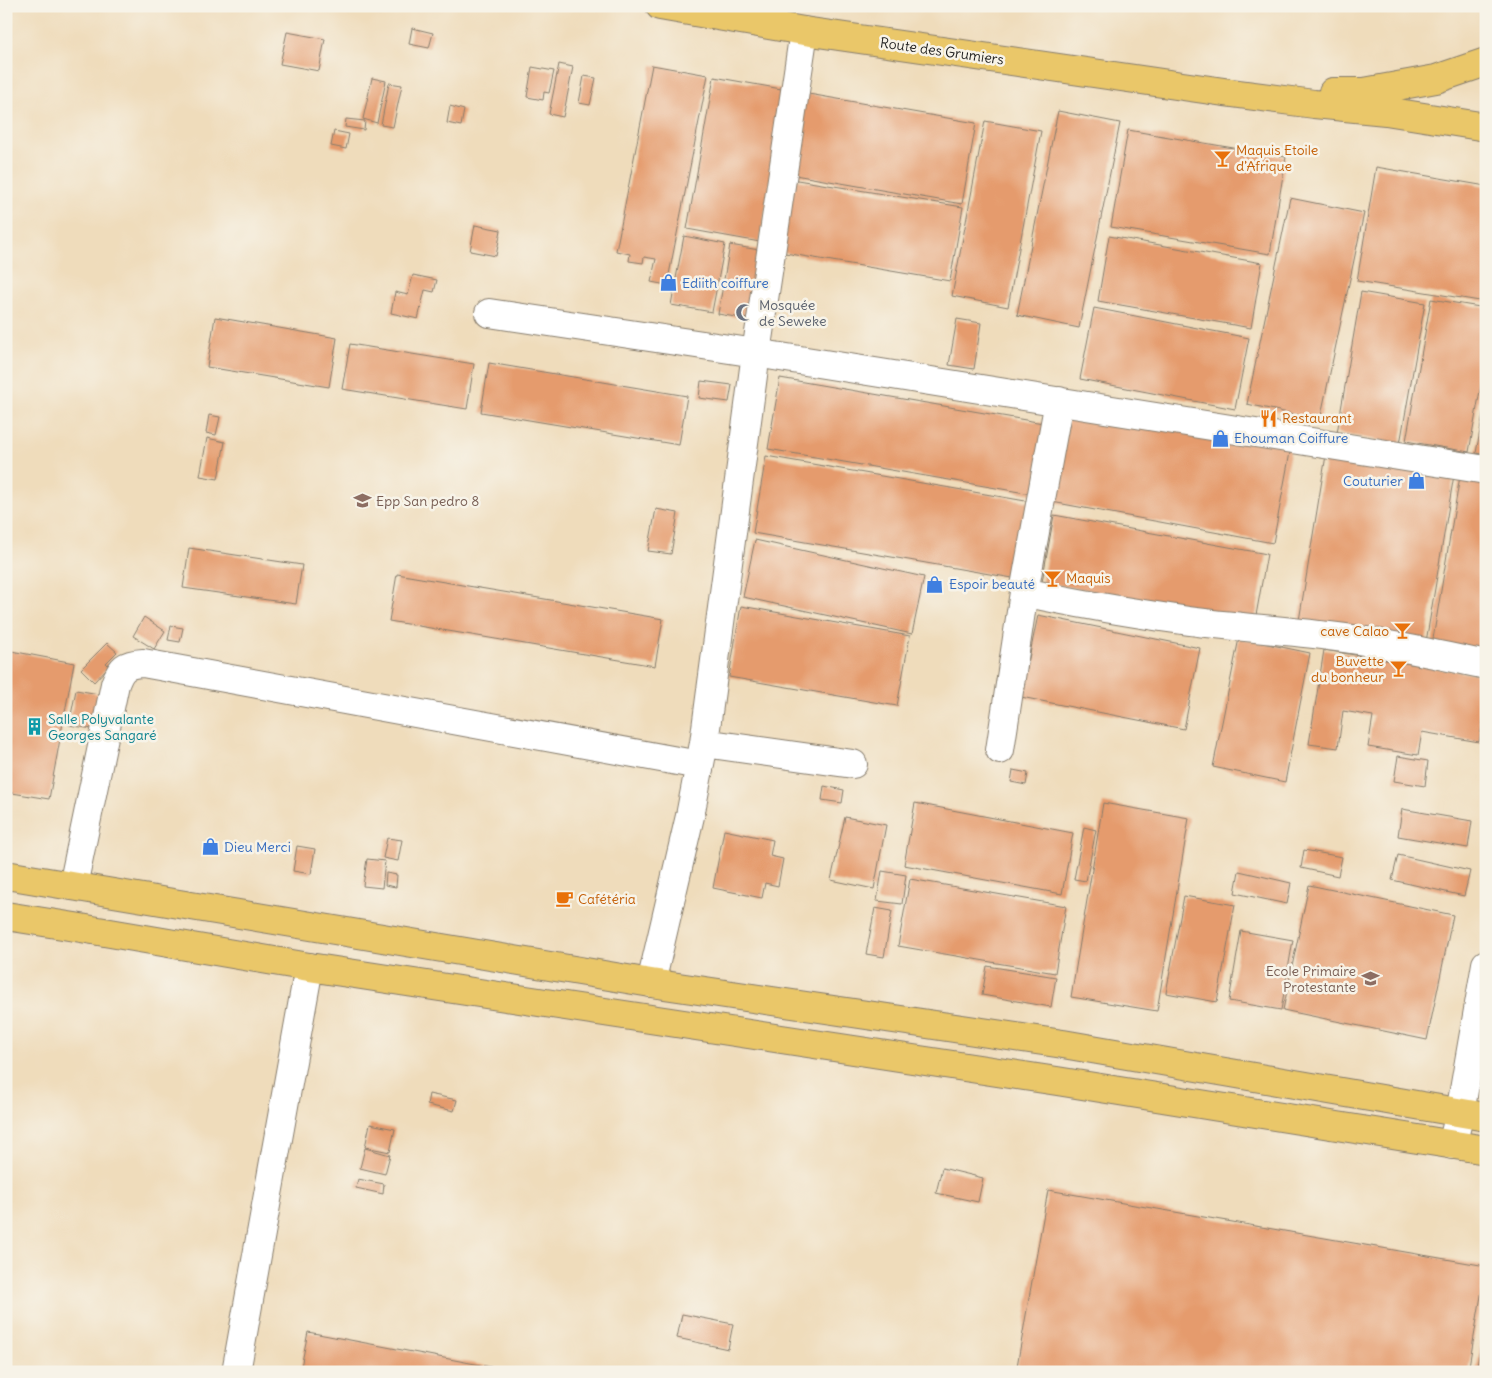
<svg xmlns="http://www.w3.org/2000/svg" width="1492" height="1378" viewBox="0 0 1492 1378" font-family="Delius,sans-serif">
  <style>
    .building { fill: #e59b6d }
    .lines { fill: none; stroke-linecap: round; stroke-linejoin: round }
    .minor-casing { stroke: #867c6c; stroke-width: 30 }
    .major-casing { stroke: #867c6c; stroke-width: 30 }
    .minor { stroke: #fff; stroke-width: 28 }
    .major { stroke: #eac769; stroke-width: 28 }
    .labels { text-anchor: middle; dominant-baseline: central; stroke-width: 5; stroke-linejoin: round; paint-order: stroke }
    .street-label { font-size: 14px; fill: #1c1c1c; stroke: #f7f3e8 }
    .food-label { font-size: 14px; fill: #c56008; stroke: #f7f3e8; text-anchor: start }
    .shop-label { font-size: 14px; fill: #366cbe; stroke: #f7f3e8; text-anchor: start }
    .worship-label { font-size: 14px; fill: #5b616d; stroke: #f7f3e8; text-anchor: start }
    .education-label { font-size: 14px; fill: #785e54; stroke: #f7f3e8; text-anchor: start }
    .culture-label { font-size: 14px; fill: #0d838f; stroke: #f7f3e8; text-anchor: start }
  </style>
  <rect width="100%" height="100%" fill="#f7f3e8"/>
  <filter id="ink" filterUnits="userSpaceOnUse"><feTurbulence type="fractalNoise" baseFrequency=".02" numOctaves="2"/><feDisplacementMap in="SourceGraphic" scale="10" xChannelSelector="R" yChannelSelector="G"/><feConvolveMatrix kernelMatrix="1 2 1 2 8 2 1 2 1" color-interpolation-filters="sRGB"/></filter>
  <filter id="wash" filterUnits="userSpaceOnUse"><feTurbulence type="fractalNoise" baseFrequency=".0096" numOctaves="4" result="noise"/><feDisplacementMap in="SourceGraphic" scale="20" xChannelSelector="R" yChannelSelector="G"/><feGaussianBlur stdDeviation="1.12" result="paint"/><feColorMatrix in="noise" values="0 0 0 0 0 0 0 0 0 0 0 0 0 0 0 0 0 1.4 0 .05"/><feComposite in="paint" operator="in"/></filter>
  <g filter="url(#wash)">
    <rect width="100%" height="100%" fill="#efdcbb"/>
    <g id="blocks">
      <path class="building" d="M 412,28 L 433,33 L 429,48 L 409,44 Z
        M 287,32 L 325,39 L 319,71 L 280,64 Z
        M 559,64 L 573,67 L 563,117 L 549,114 Z
        M 652,65 L 708,75 L 667,285 L 651,282 L 656,259 L 644,257 L 643,263 L 629,261 L 630,254 L 616,251 Z
        M 532,67 L 554,71 L 549,93 L 544,92 L 543,100 L 527,97 Z
        M 584,76 L 596,78 L 590,105 L 579,103 Z
        M 714,77 L 787,90 L 760,242 L 687,229 Z
        M 372,78 L 386,81 L 377,123 L 363,119 Z
        M 389,83 L 402,85 L 393,127 L 381,125 Z
        M 803,93 L 976,123 L 962,204 L 789,174 Z
        M 450,106 L 464,110 L 461,126 L 447,123 Z
        M 1058,111 L 1120,123 L 1079,328 L 1017,315 Z
        M 346,119 L 365,121 L 364,130 L 345,127 Z
        M 985,121 L 1041,131 L 1008,307 L 952,296 Z
        M 1128,130 L 1286,157 L 1270,254 L 1111,227 Z
        M 334,131 L 349,134 L 346,149 L 331,146 Z
        M 1376,167 L 1486,186 L 1486,302 L 1357,281 Z
        M 791,179 L 963,207 L 950,281 L 779,252 Z
        M 1290,198 L 1364,213 L 1320,420 L 1247,404 Z
        M 475,225 L 501,230 L 496,256 L 470,251 Z
        M 684,236 L 725,244 L 712,312 L 671,305 Z
        M 1109,236 L 1262,263 L 1251,328 L 1098,301 Z
        M 730,245 L 765,251 L 753,320 L 718,314 Z
        M 413,275 L 437,280 L 434,292 L 425,290 L 418,319 L 391,313 L 395,292 L 408,295 Z
        M 1361,292 L 1425,303 L 1400,444 L 1337,433 Z
        M 1431,299 L 1486,308 L 1486,357 L 1469,452 L 1406,441 Z
        M 1094,308 L 1249,338 L 1235,409 L 1080,379 Z
        M 215,317 L 337,338 L 329,387 L 207,367 Z
        M 957,319 L 981,323 L 974,369 L 949,365 Z
        M 350,344 L 474,364 L 467,409 L 342,389 Z
        M 489,363 L 687,396 L 679,445 L 481,412 Z
        M 780,378 L 1049,424 L 1037,495 L 768,449 Z
        M 701,381 L 732,385 L 729,402 L 699,398 Z
        M 1485,403 L 1486,403 L 1486,455 L 1476,453 Z
        M 1070,406 L 1291,447 L 1273,543 L 1052,502 Z
        M 209,415 L 220,417 L 216,435 L 206,433 Z
        M 207,438 L 225,442 L 218,479 L 200,476 Z
        M 1327,449 L 1455,469 L 1426,642 L 1299,621 Z
        M 766,456 L 1037,503 L 1024,580 L 753,533 Z
        M 1461,470 L 1486,474 L 1486,654 L 1432,645 Z
        M 656,509 L 678,513 L 671,554 L 648,551 Z
        M 1054,515 L 1267,554 L 1255,621 L 1042,582 Z
        M 755,540 L 924,577 L 912,634 L 743,597 Z
        M 189,548 L 302,565 L 296,604 L 183,588 Z
        M 397,574 L 663,619 L 655,666 L 389,621 Z
        M 741,606 L 910,636 L 897,706 L 729,677 Z
        M 1038,615 L 1200,648 L 1184,729 L 1021,697 Z
        M 144,617 L 165,631 L 154,649 L 133,636 Z
        M 171,626 L 183,628 L 180,642 L 168,640 Z
        M 1239,638 L 1310,653 L 1285,782 L 1213,767 Z
        M 107,643 L 117,652 L 106,663 L 109,666 L 94,682 L 81,669 Z
        M 6,650 L 74,663 L 49,799 L 6,792 Z
        M 1324,650 L 1486,676 L 1486,703 L 1479,742 L 1422,732 L 1418,755 L 1368,747 L 1373,716 L 1343,711 L 1338,748 L 1309,744 Z
        M 76,690 L 99,694 L 92,729 L 69,725 Z
        M 1398,756 L 1428,761 L 1425,786 L 1394,781 Z
        M 1013,770 L 1028,773 L 1026,785 L 1011,782 Z
        M 824,786 L 844,790 L 842,803 L 822,800 Z
        M 915,803 L 1073,833 L 1062,894 L 904,865 Z
        M 1103,803 L 1189,818 L 1157,1011 L 1071,997 Z
        M 1402,809 L 1472,821 L 1468,848 L 1398,836 Z
        M 845,817 L 886,825 L 874,889 L 831,880 Z
        M 1084,827 L 1096,830 L 1086,881 L 1074,879 Z
        M 724,830 L 773,840 L 770,856 L 783,859 L 778,886 L 765,883 L 762,898 L 713,888 Z
        M 387,838 L 402,840 L 398,861 L 383,858 Z
        M 297,846 L 315,849 L 311,874 L 293,871 Z
        M 1304,850 L 1342,857 L 1338,876 L 1301,868 Z
        M 1398,855 L 1470,871 L 1464,896 L 1392,880 Z
        M 367,859 L 385,861 L 382,888 L 363,886 Z
        M 882,871 L 906,875 L 902,904 L 877,901 Z
        M 1239,871 L 1291,883 L 1287,904 L 1235,893 Z
        M 386,873 L 397,875 L 396,887 L 385,885 Z
        M 910,879 L 1066,906 L 1055,973 L 898,946 Z
        M 1309,885 L 1453,915 L 1427,1040 L 1283,1010 Z
        M 1184,896 L 1235,905 L 1217,1002 L 1166,993 Z
        M 875,908 L 892,911 L 884,957 L 866,954 Z
        M 1241,931 L 1293,940 L 1281,1010 L 1229,1001 Z
        M 987,966 L 1056,977 L 1051,1007 L 982,995 Z
        M 429,1094 L 457,1100 L 454,1111 L 427,1105 Z
        M 370,1124 L 395,1129 L 390,1152 L 365,1147 Z
        M 365,1148 L 390,1155 L 385,1174 L 360,1168 Z
        M 942,1168 L 983,1178 L 978,1202 L 936,1193 Z
        M 358,1179 L 384,1184 L 383,1194 L 356,1188 Z
        M 1048,1190 L 1486,1266 L 1468,1372 L 1016,1372 Z
        M 682,1314 L 733,1324 L 728,1349 L 677,1338 Z
        M 1485,1322 L 1486,1372 L 1476,1372 Z
        M 308,1332 L 512,1371 L 512,1372 L 300,1372 Z"/>
    </g>
  </g>
  <g filter="url(#ink)">
    <use href="#blocks" fill-opacity="0" stroke="#867c6c" stroke-width="1"/>
    <g class="lines">
      <defs>
        <path id="minor" d="M 489,313 L 756,353 L 1486,470
          M 1024,592 C 1078,604 1133,613 1189,621 C 1235,627 1282,630 1329,636 C 1381,642 1434,654 1486,665
          M 704,743 L 853,764
          M 1000,750 L 1024,592 L 1059,401
          M 73,886 L 115,684 C 121,668 125,664 143,663 L 699,765
          M 651,983 L 690,816 L 704,743 L 756,353 L 804,31
          M 1452,1145 L 1460,1113 L 1486,964
          M 236,1372 L 309,967"/>
        <path id="major" d="M 660,6 L 804,31 L 1224,92 L 1314,104 L 1386,111 L 1486,127
          M 1333,92 L 1364,92 L 1436,79 L 1486,62
          M 6,875 L 651,983 L 1063,1044 L 1486,1117
          M 6,916 L 75,927 L 309,967 L 1057,1081 L 1486,1150"/>
      </defs>
      <use href="#minor" class="minor-casing"/>
      <use href="#major" class="major-casing"/>
      <use href="#minor" class="minor"/>
      <use href="#major" class="major"/>
    </g>
  </g>
  <defs>
    <symbol id="bar-bare" viewBox="-9 -9 18 18"><path d="M-6-5H6L.8 .8V4.5H3.5V6h-7V4.5H-.8V.8Z" fill="#e8710a" stroke="#f7f3e8" stroke-width="2.5" paint-order="stroke"/></symbol>
    <symbol id="shop-bare" viewBox="-9 -9 18 18"><path d="M-5-2.5h2.3a2.7 3.5 0 0 1 5.4 0H5L5.5 6h-11ZM-1.5-2.5h3a1.5 2.3 0 0 0-3 0Z" fill="#3f7fe0" stroke="#f7f3e8" stroke-width="2.5" paint-order="stroke"/></symbol>
    <symbol id="mosque-bare" viewBox="-9 -9 18 18"><path d="M3.5-4.9A6 6 0 1 0 3.5 4.9A5 5 0 1 1 3.5-4.9Z" fill="#6b7280" stroke="#f7f3e8" stroke-width="2.5" paint-order="stroke"/></symbol>
    <symbol id="restaurant-bare" viewBox="-9 -9 18 18"><path d="M-5-6h1v4h1v-4h1v4h1v-4h1v5L-1.5 .5V6h-2V.5L-5-1ZM5-6V6H3V1.5H1.5Q1.5-4 5-6Z" fill="#e8710a" stroke="#f7f3e8" stroke-width="2.5" paint-order="stroke"/></symbol>
    <symbol id="school-bare" viewBox="-9 -9 18 18"><path d="M0-5L7-2L0 1L-7-2ZM-4 1L0 2.5L4 1V4Q0 6-4 4Z" fill="#8d6e63" stroke="#f7f3e8" stroke-width="2.5" paint-order="stroke"/></symbol>
    <symbol id="building-bare" viewBox="-9 -9 18 18"><path d="M-4-6H4V6H1V3H-1V6H-4ZM-2.5-4.3h1.7v1.8h-1.7ZM.8-4.3h1.7v1.8H.8ZM-2.5-1h1.7V.8h-1.7ZM.8-1h1.7V.8H.8Z" fill="#0f9aa8" stroke="#f7f3e8" stroke-width="2.5" paint-order="stroke"/></symbol>
    <symbol id="cafe-bare" viewBox="-9 -9 18 18"><path d="M-5.5-4.5H6V0H3Q3 3.5 0 3.5H-2.5Q-5.5 3.5-5.5 0ZM3-3.2v2h1.7v-2ZM-6 4.5H4V6H-6Z" fill="#e8710a" stroke="#f7f3e8" stroke-width="2.5" paint-order="stroke"/></symbol>
  </defs>
  <g fill-rule="evenodd">
    <use href="#bar-bare" x="1210" y="146" width="25" height="25"/>
    <use href="#shop-bare" x="656" y="270" width="25" height="25"/>
    <use href="#mosque-bare" x="732" y="300" width="25" height="25"/>
    <use href="#restaurant-bare" x="1256" y="406" width="25" height="25"/>
    <use href="#shop-bare" x="1208" y="426" width="25" height="25"/>
    <use href="#shop-bare" x="1404" y="468" width="25" height="25"/>
    <use href="#school-bare" x="350" y="488" width="25" height="25"/>
    <use href="#bar-bare" x="1040" y="566" width="25" height="25"/>
    <use href="#shop-bare" x="922" y="572" width="25" height="25"/>
    <use href="#bar-bare" x="1390" y="618" width="25" height="25"/>
    <use href="#bar-bare" x="1386" y="656" width="25" height="25"/>
    <use href="#building-bare" x="22" y="714" width="25" height="25"/>
    <use href="#shop-bare" x="198" y="834" width="25" height="25"/>
    <use href="#cafe-bare" x="552" y="886" width="25" height="25"/>
    <use href="#school-bare" x="1358" y="966" width="25" height="25"/>
  </g>
  <g class="labels">
    <g class="street-label">
      <text transform="translate(942 51) rotate(8)">Route des Grumiers</text>
    </g>
    <g class="food-label">
      <text x="1236" y="150">Maquis Etoile<tspan x="1236" dy="16">d'Afrique</tspan></text>
      <text x="1282" y="418">Restaurant</text>
      <text x="1066" y="578">Maquis</text>
      <text x="1389" y="631" text-anchor="end">cave Calao</text>
      <text x="1384" y="661" text-anchor="end">Buvette<tspan x="1384" dy="16">du bonheur</tspan></text>
      <text x="578" y="899">Cafétéria</text>
    </g>
    <g class="shop-label">
      <text x="682" y="283">Ediith coiffure</text>
      <text x="1234" y="438">Ehouman Coiffure</text>
      <text x="1403" y="481" text-anchor="end">Couturier</text>
      <text x="949" y="584">Espoir beauté</text>
      <text x="224" y="847">Dieu Merci</text>
    </g>
    <g class="worship-label">
      <text x="759" y="305">Mosquée<tspan x="759" dy="16">de Seweke</tspan></text>
    </g>
    <g class="education-label">
      <text x="376" y="501">Epp San pedro 8</text>
      <text x="1356" y="971" text-anchor="end">Ecole Primaire<tspan x="1356" dy="16">Protestante</tspan></text>
    </g>
    <g class="culture-label">
      <text x="48" y="719">Salle Polyvalante<tspan x="48" dy="16">Georges Sangaré</tspan></text>
    </g>
  </g>
  <rect width="1492" height="1378" fill="none" stroke="#f7f3e8" stroke-width="25"/>
</svg>
